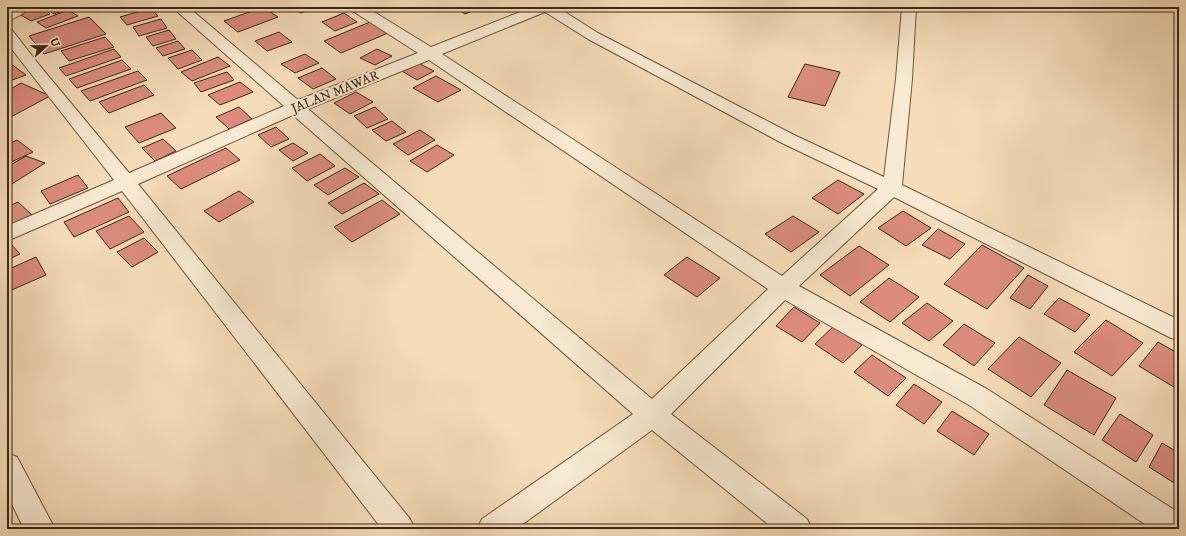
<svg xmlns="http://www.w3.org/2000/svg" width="1186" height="536" viewBox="0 0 1186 536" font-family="'IM FELL DW Pica',serif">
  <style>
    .building { fill: #dc8c7f; stroke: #3b2618 }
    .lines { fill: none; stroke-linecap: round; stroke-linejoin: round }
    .minor-casing { stroke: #6a5440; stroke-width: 2 }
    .minor { fill: #f9e9d2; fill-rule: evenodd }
    .labels { text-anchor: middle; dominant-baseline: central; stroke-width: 4; stroke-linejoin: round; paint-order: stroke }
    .far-street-label { font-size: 13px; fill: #3b2618; stroke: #f9e9d2 }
  </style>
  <rect width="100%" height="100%" fill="#f6ddba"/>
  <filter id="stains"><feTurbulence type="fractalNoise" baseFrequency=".005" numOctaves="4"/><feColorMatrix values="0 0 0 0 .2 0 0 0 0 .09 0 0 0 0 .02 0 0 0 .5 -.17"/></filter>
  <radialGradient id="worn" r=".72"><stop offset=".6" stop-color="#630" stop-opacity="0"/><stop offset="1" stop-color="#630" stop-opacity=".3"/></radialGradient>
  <path class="building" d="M 39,7 L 42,7 L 50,14 L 31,21 L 19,14 Z
    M 44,7 L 73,7 L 54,14 Z
    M 263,7 L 278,17 L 238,32 L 224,21 Z
    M 291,7 L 317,7 L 301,13 Z
    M 454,7 L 482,7 L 465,14 Z
    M 151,8 L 158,16 L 127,25 L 120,17 Z
    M 68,10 L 78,16 L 46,28 L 37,22 Z
    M 344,13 L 357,22 L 335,31 L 322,22 Z
    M 89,17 L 106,34 L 44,54 L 29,36 Z
    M 161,19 L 167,28 L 139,36 L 133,27 Z
    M 370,22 L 388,33 L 341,53 L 324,41 Z
    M 169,30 L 176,39 L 153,46 L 146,37 Z
    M 279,32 L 292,42 L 267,51 L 255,41 Z
    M 105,37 L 114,47 L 69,61 L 61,51 Z
    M 178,41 L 185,49 L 163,56 L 156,48 Z
    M 114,49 L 121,57 L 66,76 L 59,68 Z
    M 377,49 L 392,56 L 375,65 L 360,58 Z
    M 192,50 L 202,60 L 178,69 L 168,58 Z
    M 305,54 L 319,63 L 295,73 L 281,64 Z
    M 218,57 L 230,66 L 192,81 L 181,72 Z
    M 122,60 L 131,69 L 77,88 L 69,79 Z
    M 7,61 L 26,75 L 7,82 Z
    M 418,63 L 434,71 L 417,80 L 402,71 Z
    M 805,64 L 840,72 L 825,106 L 788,97 Z
    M 322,68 L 336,79 L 313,89 L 298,78 Z
    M 138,71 L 147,80 L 90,101 L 81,91 Z
    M 227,72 L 234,80 L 201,92 L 194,83 Z
    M 436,76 L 461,90 L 438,102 L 413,88 Z
    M 240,82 L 253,92 L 220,105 L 208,95 Z
    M 21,83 L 50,96 L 7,119 L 7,91 Z
    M 144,85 L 154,95 L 109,113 L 99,102 Z
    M 356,92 L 373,102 L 350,114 L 334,103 Z
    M 239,107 L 252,119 L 229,129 L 216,117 Z
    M 375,107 L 388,119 L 367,128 L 354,116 Z
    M 161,113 L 176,128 L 139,143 L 125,127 Z
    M 392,121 L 406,132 L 386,141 L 372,130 Z
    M 276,127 L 289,139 L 271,147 L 258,135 Z
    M 420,130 L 435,140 L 408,155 L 393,144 Z
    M 163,139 L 176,151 L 155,161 L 142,148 Z
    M 17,140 L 33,152 L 7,164 L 7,145 Z
    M 293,143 L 308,153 L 293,161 L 279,150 Z
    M 437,145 L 454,155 L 427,172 L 410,161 Z
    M 226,148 L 240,160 L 181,189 L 167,176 Z
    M 320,154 L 335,166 L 307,181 L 292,168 Z
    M 26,156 L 45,163 L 7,187 L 7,167 Z
    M 345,168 L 359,177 L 328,195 L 314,185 Z
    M 78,175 L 88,188 L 50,204 L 41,191 Z
    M 838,180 L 864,194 L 838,214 L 812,198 Z
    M 364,183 L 379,194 L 342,214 L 328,203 Z
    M 239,191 L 254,202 L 219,222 L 204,211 Z
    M 118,198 L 129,212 L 74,237 L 64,222 Z
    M 382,200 L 400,214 L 352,242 L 334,227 Z
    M 18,202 L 33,216 L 7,229 L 7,207 Z
    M 903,211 L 931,228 L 906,246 L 878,228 Z
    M 129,216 L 144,232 L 110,249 L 96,231 Z
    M 793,216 L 819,232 L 791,252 L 765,234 Z
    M 938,229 L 965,244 L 950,259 L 922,245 Z
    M 144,238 L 158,252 L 132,267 L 117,252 Z
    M 10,243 L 20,254 L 7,260 L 7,245 Z
    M 982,245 L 1024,268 L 987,309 L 944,284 Z
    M 859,246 L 889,265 L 850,296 L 820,275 Z
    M 36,257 L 46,275 L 7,292 L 7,270 Z
    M 687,257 L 720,278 L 697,297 L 664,275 Z
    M 1028,275 L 1048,286 L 1030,309 L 1010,298 Z
    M 889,278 L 919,297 L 890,322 L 860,302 Z
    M 1059,298 L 1090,315 L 1075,332 L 1044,314 Z
    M 927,303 L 953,321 L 929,341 L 902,323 Z
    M 794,307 L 820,323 L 802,342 L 776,326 Z
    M 1106,320 L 1143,343 L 1112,376 L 1074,352 Z
    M 964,324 L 995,343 L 974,366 L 943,345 Z
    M 834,326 L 862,345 L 843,363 L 815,344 Z
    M 1019,337 L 1061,363 L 1031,397 L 988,369 Z
    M 1158,342 L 1179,354 L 1179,385 L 1177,389 L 1139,366 Z
    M 872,355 L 906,378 L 888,396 L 854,372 Z
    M 1067,370 L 1116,398 L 1094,435 L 1044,405 Z
    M 914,384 L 942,402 L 924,424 L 896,405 Z
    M 952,411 L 989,434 L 974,455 L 937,431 Z
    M 1120,414 L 1153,435 L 1136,462 L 1102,440 Z
    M 1162,443 L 1179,453 L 1179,486 L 1149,467 Z"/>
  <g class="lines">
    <defs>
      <path id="minor" d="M 12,7 L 29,7 C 25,13 15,19 7,20 L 7,10 Z
        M 172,7 L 188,7 L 298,100 L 418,53 L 351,10 L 349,7 L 366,7 L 431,47 L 533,7 L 557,7 L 598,33 L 794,135 L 884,177 L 896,79 L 902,7 L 916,7 L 912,79 L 902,185 L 1179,320 L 1179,340 L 1171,338 L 894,197 L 799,286 L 987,389 L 1179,513 L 1179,529 L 1152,529 L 969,405 L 785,300 L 671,414 L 807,519 L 812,529 L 774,529 L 652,430 L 516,529 L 477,529 L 482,519 L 633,414 L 293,115 L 138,184 L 410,519 L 415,529 L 382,529 L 122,191 L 7,241 L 7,226 L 114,180 L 7,43 L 7,28 L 12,30 L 40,66 L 129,173 L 284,106 ZM 545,12 L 588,39 L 782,143 L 878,189 L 782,276 L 442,54 ZM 429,60 L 768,289 L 652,399 L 308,109 Z
        M 7,453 L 17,457 L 55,529 L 24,529 L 7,494 Z"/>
    </defs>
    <use href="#minor" class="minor-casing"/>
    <use href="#minor" class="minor"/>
  </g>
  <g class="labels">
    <g class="far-street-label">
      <text transform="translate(335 92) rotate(-22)">JALAN MAWAR</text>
    </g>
  </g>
  <rect width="1186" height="536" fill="none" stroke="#f6ddba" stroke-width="24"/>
  <rect x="8" y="8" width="1170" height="520" fill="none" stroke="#3b2618" stroke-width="2"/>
  <rect x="12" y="12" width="1162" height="512" fill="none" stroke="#3b2618"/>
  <g transform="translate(46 46) rotate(68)" stroke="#f9e9d2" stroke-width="3" paint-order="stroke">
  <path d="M0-3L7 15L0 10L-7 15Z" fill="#3b2618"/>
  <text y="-6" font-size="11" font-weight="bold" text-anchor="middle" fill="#3b2618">U</text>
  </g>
  <rect width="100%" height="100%" filter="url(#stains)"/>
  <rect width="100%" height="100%" fill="url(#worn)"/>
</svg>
